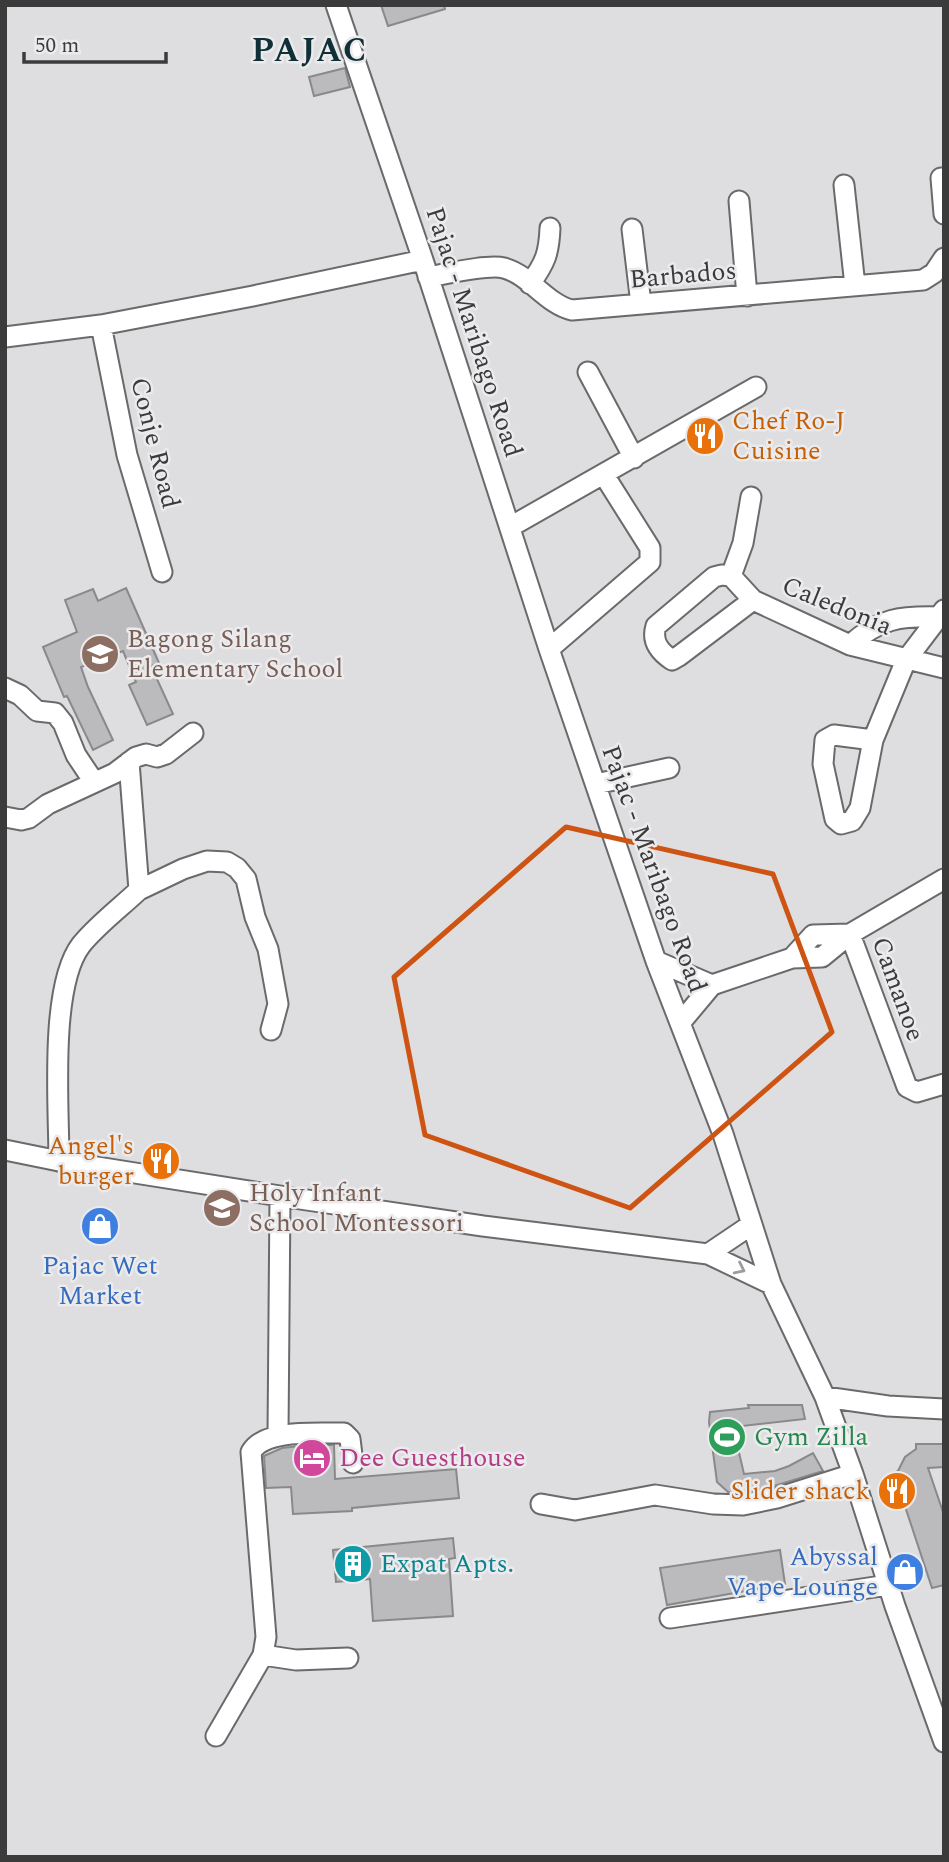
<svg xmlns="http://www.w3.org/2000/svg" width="949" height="1862" viewBox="0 0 949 1862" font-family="Spectral,serif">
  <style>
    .building { fill: #bbbbbd; stroke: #89898b; stroke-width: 2 }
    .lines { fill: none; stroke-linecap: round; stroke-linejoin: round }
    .minor-casing { stroke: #6a6a6c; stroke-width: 23 }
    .minor { stroke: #fff; stroke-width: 19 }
    .oneway { stroke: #9d9d9d }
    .marked { fill: none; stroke: #ce5413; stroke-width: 5; stroke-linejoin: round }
    .labels { text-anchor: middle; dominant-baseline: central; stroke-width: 5; stroke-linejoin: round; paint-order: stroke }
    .street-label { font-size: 26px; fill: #3b3b3b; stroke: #ebebed }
    .food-label { font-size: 26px; fill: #c56008; stroke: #ebebed; text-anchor: end }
    .education-label { font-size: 26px; fill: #785e54; stroke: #ebebed; text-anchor: start }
    .shop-label { font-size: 26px; fill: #366cbe; stroke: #ebebed }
    .leisure-label { font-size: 26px; fill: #27864d; stroke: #ebebed; text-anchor: start }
    .hotel-label { font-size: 26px; fill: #b23c85; stroke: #ebebed; text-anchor: start }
    .culture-label { font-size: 26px; fill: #0d838f; stroke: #ebebed; text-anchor: start }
    .district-label { font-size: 33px; font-weight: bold; letter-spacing: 2px; fill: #0f3037; stroke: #ebebed }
  </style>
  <rect width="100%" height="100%" fill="#dedee0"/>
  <path class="building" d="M 381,5 L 444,5 L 445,9 L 388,26 Z
    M 345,68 L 350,87 L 314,96 L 309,77 Z
    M 126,588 L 159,663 L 151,666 L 173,714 L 147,725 L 129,685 L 136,682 L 123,651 L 81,667 L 88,687 L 113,740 L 93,750 L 67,696 L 64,697 L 43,647 L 77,632 L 65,600 L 93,589 L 98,601 Z
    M 748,1405 L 802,1405 L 805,1419 L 733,1427 L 744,1474 L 775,1471 L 789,1466 L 813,1453 L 823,1471 L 774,1486 L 742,1493 L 728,1492 L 717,1482 L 709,1422 L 710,1412 L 749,1408 Z
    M 916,1444 L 944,1444 L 944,1467 L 928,1468 L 944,1515 L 944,1585 L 932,1588 L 894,1473 L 898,1471 L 905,1457 L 916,1449 Z
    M 308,1445 L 334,1445 L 335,1479 L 456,1469 L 459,1498 L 352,1508 L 352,1511 L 293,1514 L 291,1487 L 266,1488 L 264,1456 L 282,1448 Z
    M 453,1538 L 455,1558 L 449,1559 L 453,1616 L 373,1621 L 370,1579 L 336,1582 L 333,1550 Z
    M 780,1550 L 785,1584 L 667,1605 L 660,1568 Z"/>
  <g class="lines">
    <defs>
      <path id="minor" d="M 336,5 L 423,260 L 549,649 L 656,961 L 723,1134 L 771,1284 L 825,1397 L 853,1474 L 895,1606 L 944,1742
        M 941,178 L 944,214
        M 844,185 L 855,286
        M 739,201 L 747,296
        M 632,229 L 641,304
        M 428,277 C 446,274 488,264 504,268 C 530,275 546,304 572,310 L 923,280 L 934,273 L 944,258
        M 530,284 C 545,263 549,254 550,228
        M 101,325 L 127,455 L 162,572
        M 5,337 L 101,325 L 253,296 L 423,260
        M 588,372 L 634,458
        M 510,527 L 756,387
        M 722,575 L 731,576 L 753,600 L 679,656 L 672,660 C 660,652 651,642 656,626 L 714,577 Z
        M 731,576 L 743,543 L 751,497
        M 753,600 L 850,645 L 944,668
        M 850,645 C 880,618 900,616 939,617
        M 549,649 L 650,562 L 650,548 L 604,475
        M 5,688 L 20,695 L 37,711 L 55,713 L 63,723 L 76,755 L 94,782
        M 834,735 L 873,740 L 860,808 L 852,821 L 841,824 L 835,819 L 823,764 L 825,740 Z
        M 873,740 L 906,660 L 944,610
        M 596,784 L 669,768
        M 5,817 L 21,820 L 29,818 L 48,804 L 115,773 L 136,757 L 146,754 L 157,757 L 166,754 L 193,733
        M 139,890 L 183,869 L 207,861 L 227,862 L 237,868 L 246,879 L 255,917 L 268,949 L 278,1004 L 271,1030
        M 850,934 L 907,1087 L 917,1092 L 944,1084
        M 792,958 L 813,935 L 850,934
        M 656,961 L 712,985
        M 681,1022 L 712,985 L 792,958 L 822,957 L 850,934 L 944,879
        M 5,1150 L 59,1161 L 280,1196 L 483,1226 L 708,1254 L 771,1284
        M 59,1161 C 59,1108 49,987 81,945 C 96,926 121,907 139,890 L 129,762
        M 708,1254 L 751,1225
        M 825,1397 L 888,1406 L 944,1409
        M 278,1435 L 280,1196
        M 541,1504 L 575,1510 L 655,1495 L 713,1504 L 743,1505 L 777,1498 L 853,1474
        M 670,1618 L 888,1585
        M 263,1655 L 296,1660 L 348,1658
        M 216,1736 L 263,1655 L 266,1637 L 251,1452 C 265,1428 319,1434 344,1433 L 350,1439 L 353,1463"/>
    </defs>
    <use href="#minor" class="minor-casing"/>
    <use href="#minor" class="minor"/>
  </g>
  <defs><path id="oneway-chevron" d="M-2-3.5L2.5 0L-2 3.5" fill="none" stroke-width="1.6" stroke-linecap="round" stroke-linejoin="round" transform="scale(1.75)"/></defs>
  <use class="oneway" href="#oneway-chevron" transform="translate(740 1269) rotate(26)"/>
  <path class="marked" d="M 566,827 L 773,874 L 832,1032 L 630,1208 L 425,1135 L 394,977 Z"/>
  <defs>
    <symbol id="restaurant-disc" viewBox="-11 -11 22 22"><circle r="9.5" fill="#e8710a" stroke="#ebebed"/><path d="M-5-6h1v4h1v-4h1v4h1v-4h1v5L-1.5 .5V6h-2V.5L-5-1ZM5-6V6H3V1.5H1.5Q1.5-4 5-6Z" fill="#fff"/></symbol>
    <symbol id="school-disc" viewBox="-11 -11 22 22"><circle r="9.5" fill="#8d6e63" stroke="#ebebed"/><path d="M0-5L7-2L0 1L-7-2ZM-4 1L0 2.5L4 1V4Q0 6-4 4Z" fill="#fff"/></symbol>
    <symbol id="shop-disc" viewBox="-11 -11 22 22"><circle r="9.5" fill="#3f7fe0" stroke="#ebebed"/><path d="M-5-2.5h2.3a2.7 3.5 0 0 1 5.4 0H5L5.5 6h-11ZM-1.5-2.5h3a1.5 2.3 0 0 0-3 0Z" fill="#fff"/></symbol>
    <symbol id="stadium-disc" viewBox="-11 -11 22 22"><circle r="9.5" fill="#2e9e5b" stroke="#ebebed"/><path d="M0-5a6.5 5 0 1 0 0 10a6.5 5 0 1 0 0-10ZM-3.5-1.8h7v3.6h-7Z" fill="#fff"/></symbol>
    <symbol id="hotel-disc" viewBox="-11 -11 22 22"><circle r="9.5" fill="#d1479c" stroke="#ebebed"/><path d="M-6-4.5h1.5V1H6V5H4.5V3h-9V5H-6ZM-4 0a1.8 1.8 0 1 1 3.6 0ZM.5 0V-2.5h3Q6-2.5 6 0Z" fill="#fff"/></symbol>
    <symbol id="building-disc" viewBox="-11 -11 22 22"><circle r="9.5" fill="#0f9aa8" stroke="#ebebed"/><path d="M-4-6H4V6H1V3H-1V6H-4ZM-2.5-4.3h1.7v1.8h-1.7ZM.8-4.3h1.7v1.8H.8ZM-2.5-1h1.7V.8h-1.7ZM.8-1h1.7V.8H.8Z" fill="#fff"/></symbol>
  </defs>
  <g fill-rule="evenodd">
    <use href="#restaurant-disc" x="683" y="414" width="44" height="44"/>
    <use href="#school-disc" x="78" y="632" width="44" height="44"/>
    <use href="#restaurant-disc" x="139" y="1139" width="44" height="44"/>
    <use href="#school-disc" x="200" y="1186" width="44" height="44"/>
    <use href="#shop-disc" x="78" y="1204" width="44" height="44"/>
    <use href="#stadium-disc" x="705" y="1415" width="44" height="44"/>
    <use href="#hotel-disc" x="290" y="1436" width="44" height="44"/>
    <use href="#restaurant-disc" x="875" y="1469" width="44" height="44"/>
    <use href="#building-disc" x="331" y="1542" width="44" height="44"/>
    <use href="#shop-disc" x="883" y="1550" width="44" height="44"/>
  </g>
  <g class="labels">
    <g class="street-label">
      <text transform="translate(683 275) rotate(-5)">Barbados</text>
      <text transform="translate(474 332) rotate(72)">Pajac - Maribago Road</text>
      <text transform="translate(155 443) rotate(76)">Conje Road</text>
      <text transform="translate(837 606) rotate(22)">Caledonia</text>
      <text transform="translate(654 869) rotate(70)">Pajac - Maribago Road</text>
      <text transform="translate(898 989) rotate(70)">Camanoe</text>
    </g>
    <g class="food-label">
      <text x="732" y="421" text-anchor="start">Chef Ro-J<tspan x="732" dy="30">Cuisine</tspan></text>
      <text x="134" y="1146">Angel's<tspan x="134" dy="30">burger</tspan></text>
      <text x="870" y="1491">Slider shack</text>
    </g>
    <g class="education-label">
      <text x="127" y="639">Bagong Silang<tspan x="127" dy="30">Elementary School</tspan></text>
      <text x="249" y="1193">Holy Infant<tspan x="249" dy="30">School Montessori</tspan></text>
    </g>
    <g class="shop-label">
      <text x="100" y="1266">Pajac Wet<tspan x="100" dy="30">Market</tspan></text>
      <text x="878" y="1557" text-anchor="end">Abyssal<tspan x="878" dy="30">Vape Lounge</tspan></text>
    </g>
    <g class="leisure-label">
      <text x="754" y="1437">Gym Zilla</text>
    </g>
    <g class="hotel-label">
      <text x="339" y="1458">Dee Guesthouse</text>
    </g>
    <g class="culture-label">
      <text x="380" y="1564">Expat Apts.</text>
    </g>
    <g class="district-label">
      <text x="310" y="51">PAJAC</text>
    </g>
  </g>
  <rect width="949" height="1862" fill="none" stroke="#3b3b3b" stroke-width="14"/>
  <path d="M24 52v10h142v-10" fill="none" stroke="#3b3b3b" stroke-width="3.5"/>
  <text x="35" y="52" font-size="21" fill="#3b3b3b" stroke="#ebebed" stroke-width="5" paint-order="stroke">50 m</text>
</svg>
